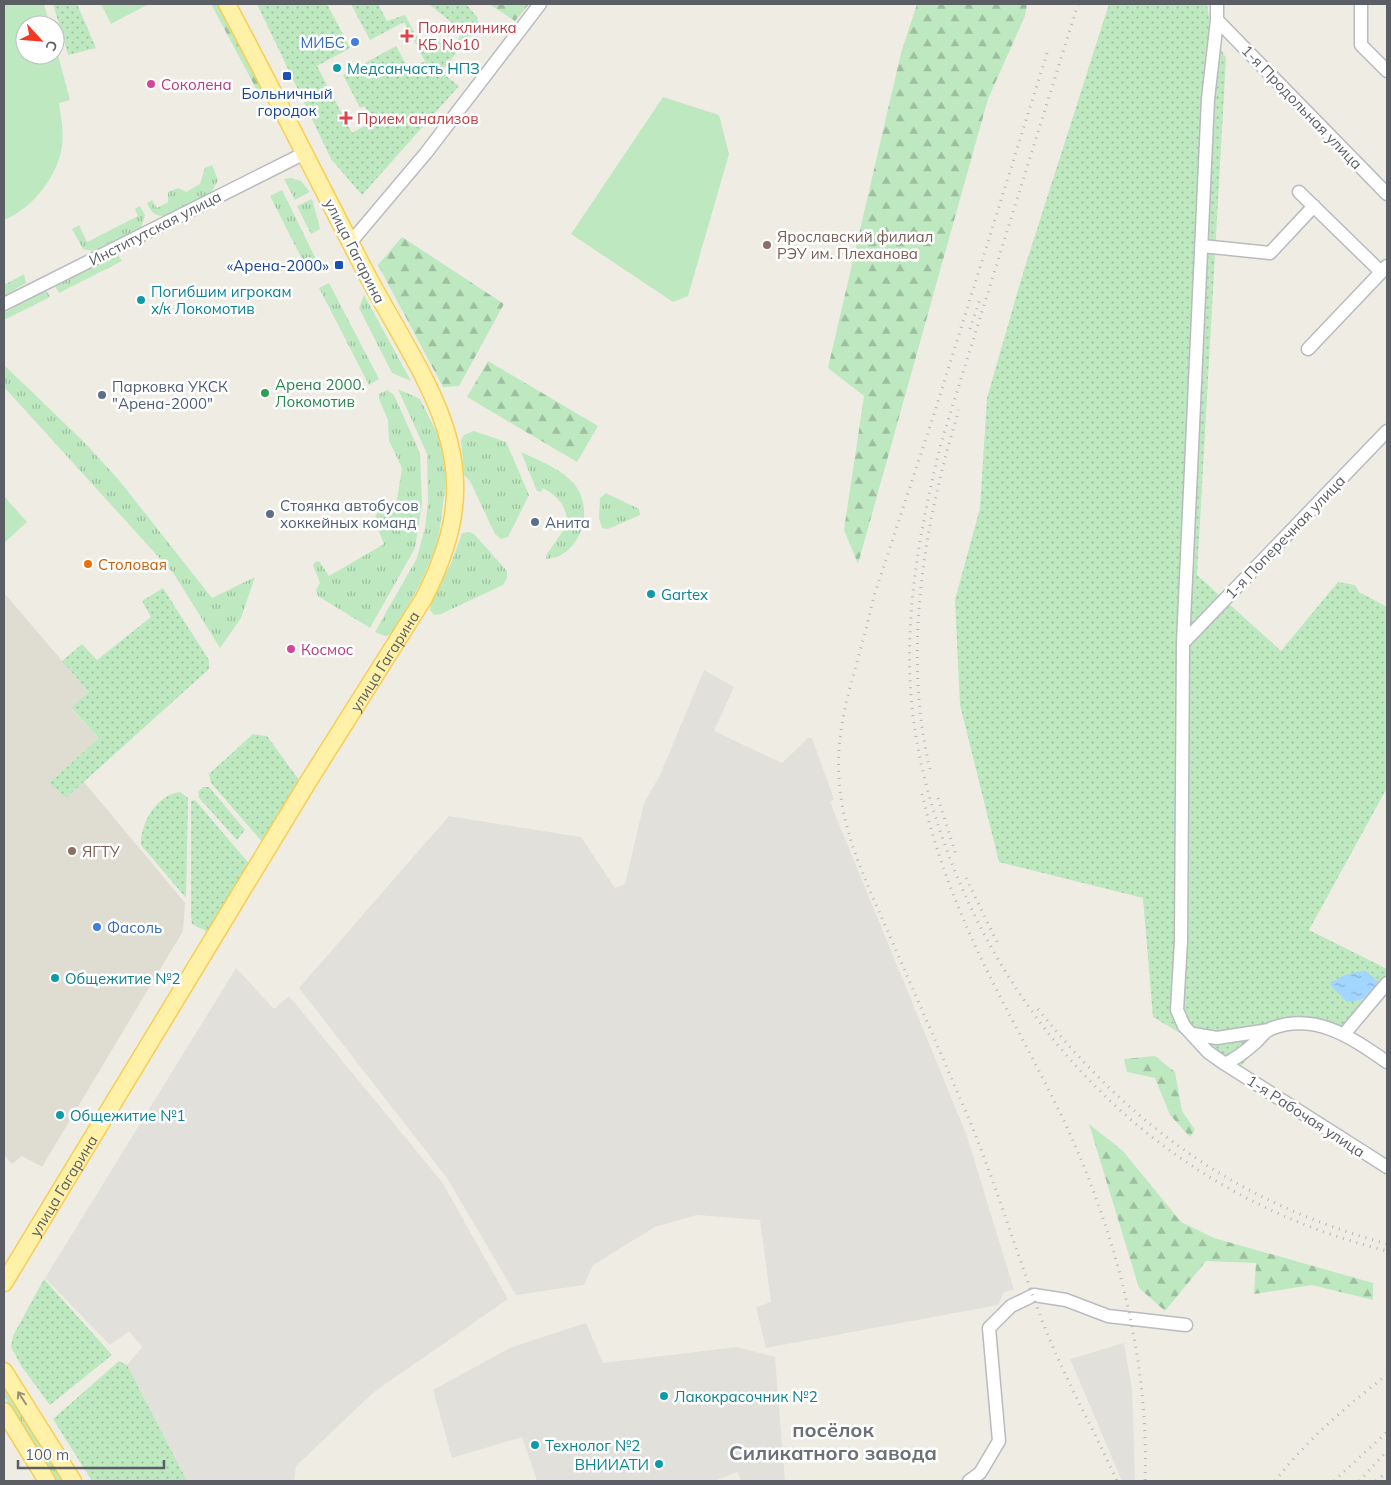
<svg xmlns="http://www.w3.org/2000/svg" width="1391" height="1485" viewBox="0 0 1391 1485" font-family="Mulish,sans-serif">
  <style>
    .industrial { fill: #e2e0db }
    .education { fill: #dfdcd2 }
    .grass { fill: url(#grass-tufts) }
    .forest { fill: url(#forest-firs) }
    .park { fill: url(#park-dots) }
    .pitch { fill: #bee8bf }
    .water { fill: url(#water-ripples) }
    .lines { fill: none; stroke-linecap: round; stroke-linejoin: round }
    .minor-casing { stroke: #b8bbc0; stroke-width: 15 }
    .major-casing { stroke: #f9cd52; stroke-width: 19 }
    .minor { stroke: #fff; stroke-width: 12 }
    .major { stroke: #fff2a8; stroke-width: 16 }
    .rail { stroke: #b5b6b6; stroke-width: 3; stroke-dasharray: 1 6; stroke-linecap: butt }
    .oneway { stroke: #94927c }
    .health-dot { fill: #e0444e; stroke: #fff; stroke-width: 2 }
    .shop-dot { fill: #3f7fe0; stroke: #fff; stroke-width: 2 }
    .culture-dot { fill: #0f9aa8; stroke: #fff; stroke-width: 2 }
    .transit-dot { fill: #1a4fb4; stroke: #fff; stroke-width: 2 }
    .hotel-dot { fill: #d1479c; stroke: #fff; stroke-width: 2 }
    .education-dot { fill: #8d6e63; stroke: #fff; stroke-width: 2 }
    .leisure-dot { fill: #2e9e5b; stroke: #fff; stroke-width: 2 }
    .service-dot { fill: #5c6f8a; stroke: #fff; stroke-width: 2 }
    .food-dot { fill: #e8710a; stroke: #fff; stroke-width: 2 }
    .labels { text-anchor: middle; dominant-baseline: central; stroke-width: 5; stroke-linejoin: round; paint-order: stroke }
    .health-label { font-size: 15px; fill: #be3a42; stroke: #fff; text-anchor: start }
    .shop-label { font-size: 15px; fill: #366cbe; stroke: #fff; text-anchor: end }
    .culture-label { font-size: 15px; fill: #0d838f; stroke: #fff; text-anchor: start }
    .hotel-label { font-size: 15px; fill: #b23c85; stroke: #fff; text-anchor: start }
    .transit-label { font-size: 15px; fill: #164399; stroke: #fff }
    .street-label { font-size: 15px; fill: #5b5f65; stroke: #fff }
    .education-label { font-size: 15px; fill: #785e54; stroke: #fff; text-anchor: start }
    .leisure-label { font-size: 15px; fill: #27864d; stroke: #fff; text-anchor: start }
    .service-label { font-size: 15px; fill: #4e5e75; stroke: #fff; text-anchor: start }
    .food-label { font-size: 15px; fill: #c56008; stroke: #fff; text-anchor: start }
    .district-label { font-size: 20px; font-weight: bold; fill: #6c7177; stroke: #fff }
  </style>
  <defs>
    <pattern id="grass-tufts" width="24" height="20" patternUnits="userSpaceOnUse" patternTransform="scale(1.25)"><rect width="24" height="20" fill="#bee8bf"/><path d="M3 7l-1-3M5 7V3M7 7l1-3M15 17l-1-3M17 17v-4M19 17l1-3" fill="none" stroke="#9dbf9f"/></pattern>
    <pattern id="forest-firs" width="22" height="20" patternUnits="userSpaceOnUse" patternTransform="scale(1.25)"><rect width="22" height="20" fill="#bee8bf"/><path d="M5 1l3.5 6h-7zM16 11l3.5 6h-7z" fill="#9dbf9f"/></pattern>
    <pattern id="park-dots" width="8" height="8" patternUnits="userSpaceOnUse" patternTransform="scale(1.25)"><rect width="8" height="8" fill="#bee8bf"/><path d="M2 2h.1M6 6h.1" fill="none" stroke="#9dbf9f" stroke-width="1.8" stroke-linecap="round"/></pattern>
    <pattern id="water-ripples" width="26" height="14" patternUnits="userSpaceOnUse" patternTransform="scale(1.25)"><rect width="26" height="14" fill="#a3d6ff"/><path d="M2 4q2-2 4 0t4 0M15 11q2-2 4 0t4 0" fill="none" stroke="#88b1d2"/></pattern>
  </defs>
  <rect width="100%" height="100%" fill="#efede3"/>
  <path class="industrial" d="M 704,670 L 734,687 L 714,731 L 782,763 L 808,738 L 812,738 L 834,799 L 830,802 L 967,1136 L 1014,1290 L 1004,1292 L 998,1305 L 766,1348 L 756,1307 L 771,1302 L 760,1220 L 697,1215 L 655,1227 L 593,1265 L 584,1285 L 516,1295 L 447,1178 L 299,988 L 449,816 L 581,837 L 615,888 L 625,884 L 644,803 L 660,775 Z
    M 236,968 L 274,1009 L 289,996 L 442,1182 L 508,1299 L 374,1392 L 296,1466 L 294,1481 L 187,1481 L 127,1365 L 142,1347 L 129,1331 L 110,1345 L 45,1278 Z
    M 586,1323 L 603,1363 L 737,1347 L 775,1357 L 785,1481 L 741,1481 L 738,1472 L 714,1481 L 537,1481 L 522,1437 L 452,1458 L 433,1390 L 512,1347 Z
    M 1124,1343 L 1132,1389 L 1135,1480 L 1122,1481 L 1070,1359 Z"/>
  <path class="education" d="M 4,593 L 89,692 L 71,709 L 99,738 L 49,783 L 66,798 L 84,782 L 185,903 L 183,931 L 42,1167 L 22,1156 L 12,1164 L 4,1155 Z"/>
  <path class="grass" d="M 212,165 L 218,180 L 211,193 L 164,216 C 154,216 151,212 147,203 L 152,200 L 157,208 L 168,202 L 168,192 L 178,188 L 186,192 L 200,184 L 205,168 Z
    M 291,178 L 301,181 L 310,192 L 295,200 L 284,179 Z
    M 282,190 L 316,259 L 305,265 L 270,196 Z
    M 312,199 L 320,229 L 311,234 L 297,206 Z
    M 140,206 L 145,215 L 141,228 L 93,251 L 83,249 L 72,229 L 79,225 L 87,242 L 138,216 L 135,209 Z
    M 118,255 L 122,261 L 59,293 L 55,286 Z
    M 24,274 L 26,283 L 4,296 L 4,285 Z
    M 329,283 L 379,379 L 369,385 L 319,288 Z
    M 46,290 L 50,297 L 4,320 L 4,313 Z
    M 364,295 L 411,381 L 392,373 L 359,308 Z
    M 4,365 L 84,442 L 118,479 L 212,598 L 255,577 L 241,618 L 220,648 L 174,574 L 4,387 Z
    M 398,389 L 420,399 L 441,441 L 446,481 L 438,543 L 420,584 L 392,634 L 385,636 L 375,632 L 417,558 L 425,528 L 428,502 L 427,454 Z
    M 387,390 L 394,395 L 420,453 L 422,504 L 415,548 L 370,628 L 318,596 L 316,590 L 320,583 L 313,565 L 315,562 L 319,561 L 329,576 L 384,544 L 374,519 L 379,510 L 397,500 L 402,468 L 389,441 L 388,420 L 379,399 L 379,394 Z
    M 474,431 L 506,442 L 529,495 L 508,537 L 501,539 L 495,534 L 470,481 L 464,475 L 461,440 L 464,435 Z
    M 521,452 C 539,461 561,468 574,484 C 592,505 585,541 561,555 C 557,558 551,558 546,559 L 547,554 L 567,525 C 567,505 559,498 543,488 L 541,492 L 537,491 Z
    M 606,493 L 639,509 L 640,515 L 608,529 L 602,528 L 599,518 L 600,498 Z
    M 469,532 L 474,534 L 507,571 L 507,578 L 503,585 L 441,614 L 434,615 L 430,610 L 431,603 L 452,561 L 462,533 Z
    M 4,1386 L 63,1481 L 57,1481 L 4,1396 Z"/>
  <path class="forest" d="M 211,4 L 221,4 L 268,92 L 260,96 Z
    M 489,4 L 529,4 L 515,21 Z
    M 917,4 L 1027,4 L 1025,16 L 988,99 L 858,564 L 844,530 L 864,396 L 828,368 L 901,53 Z
    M 402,237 L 504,304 L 459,386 L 443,387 L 378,265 Z
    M 488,361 L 598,426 L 577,462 L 467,397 Z
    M 1155,1056 L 1175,1072 L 1182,1111 L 1195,1130 L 1190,1137 L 1170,1115 L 1155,1078 L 1127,1072 L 1124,1059 Z
    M 1089,1124 L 1123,1151 L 1181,1222 L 1214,1238 L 1373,1283 L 1373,1300 L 1312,1285 L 1254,1294 L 1256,1263 L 1206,1261 L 1165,1311 L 1139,1288 Z"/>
  <path class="park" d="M 53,4 L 77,4 L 96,48 L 68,55 Z
    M 257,4 L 327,4 L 350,48 L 317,66 L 352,133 L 373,121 L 364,106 L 360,108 L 343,75 L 396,46 L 409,70 L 425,61 L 404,22 L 370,40 L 351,4 L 378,4 L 387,21 L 405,15 L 425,52 L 437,40 L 450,50 L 463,32 L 429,4 L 466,4 L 477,17 L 479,25 L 441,72 L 459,86 L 362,195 L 331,159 Z
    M 1109,4 L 1207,4 L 1211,32 L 1226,58 L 1197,575 L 1281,651 L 1338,582 L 1355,585 L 1359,592 L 1387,607 L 1387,788 L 1309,930 L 1387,969 L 1387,974 L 1345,1033 L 1277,1027 L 1239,1068 L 1153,1017 L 1143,898 L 999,862 L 960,705 L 955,600 L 980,508 L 987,398 L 1023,273 Z
    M 163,588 L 209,660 L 209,669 L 66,798 L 49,783 L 99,738 L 71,708 L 89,692 L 62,661 L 82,644 L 97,660 L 151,617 L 142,601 Z
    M 253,734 L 267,736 L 299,780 L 300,790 L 265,845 L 211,783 L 209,774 Z
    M 203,787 L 209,787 L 245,830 L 237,840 L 199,798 L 198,792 Z
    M 180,792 L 188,798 L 186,898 L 141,845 C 140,824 157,794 180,792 Z
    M 195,800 L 252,867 L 212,934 L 192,924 L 191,916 L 191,801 Z
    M 44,1279 L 112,1355 L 50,1405 L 22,1367 L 11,1347 L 13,1336 Z
    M 119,1361 L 127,1365 L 187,1481 L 92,1481 L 53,1419 Z"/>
  <path class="pitch" d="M 4,4 L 44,4 L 50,25 L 25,25 L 25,55 L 55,55 L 55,44 L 70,100 L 59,103 C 61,118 64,131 62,146 C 58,176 32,209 4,220 Z
    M 101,4 L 149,4 L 111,24 Z
    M 663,97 L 719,115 L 729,154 L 688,296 L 673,302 L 571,234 Z
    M 4,496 L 27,522 L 4,543 Z"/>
  <path class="water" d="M 1366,971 L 1379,983 C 1371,995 1361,1003 1346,1001 L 1330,985 C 1338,975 1354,972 1366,971 Z"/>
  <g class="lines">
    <defs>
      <path id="minor" d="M 1217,4 L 1217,20 L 1208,99 L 1183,643 L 1181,941 L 1177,1010 L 1184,1026 L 1208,1052 L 1225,1064 L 1387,1167
        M 1361,4 L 1361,45 L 1387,71
        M 1217,20 L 1387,194
        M 1299,192 L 1381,272
        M 350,243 L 426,153 L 540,4
        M 1202,246 L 1270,253 L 1314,206
        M 4,304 L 305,153
        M 1308,349 L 1387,266
        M 1183,643 L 1387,431
        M 1345,1033 L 1387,983
        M 1193,1034 L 1217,1038 L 1269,1030
        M 1225,1064 C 1237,1058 1246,1051 1256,1042 C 1260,1038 1265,1031 1270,1029 C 1315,1011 1352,1038 1387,1062
        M 969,1481 L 980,1473 L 999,1441 L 989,1328 L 1011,1306 L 1034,1295 L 1066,1300 L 1108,1316 L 1186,1325"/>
      <g id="major">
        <path id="s1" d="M 4,1283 L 308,782 L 424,598 C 450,547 464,498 449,441 C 435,385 391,322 364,269 C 318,181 274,92 227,4"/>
        <path d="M 4,1371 L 73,1481"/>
        <path d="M 4,1411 L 47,1481"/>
      </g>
    </defs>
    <use href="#minor" class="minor-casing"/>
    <use href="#major" class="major-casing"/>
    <use href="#minor" class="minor"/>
    <use href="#major" class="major"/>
    <path class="rail" d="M 1078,4 L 941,443 C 919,533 902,622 913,716 C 920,773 937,828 959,881 C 1038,1068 1190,1202 1387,1251
      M 1047,53 L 936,408 L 873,599 C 860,665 832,720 840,789 C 845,839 868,886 888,932 C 912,987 936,1042 959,1096 C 992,1170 1014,1247 1043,1323 C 1064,1377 1093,1428 1117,1481
      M 970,329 L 981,296
      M 930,769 C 902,653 924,522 959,410
      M 922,794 C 931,832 943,870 958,906 C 990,987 1039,1063 1074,1143 C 1120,1249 1149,1366 1145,1481
      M 938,798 L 956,855
      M 966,878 L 999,946
      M 1038,1009 C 1134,1129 1239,1203 1387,1244
      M 1275,1481 C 1306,1441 1347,1405 1387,1375
      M 1334,1481 L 1387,1432
      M 1359,1481 L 1387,1451
      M 1376,1481 L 1387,1472"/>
  </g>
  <defs><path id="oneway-shaft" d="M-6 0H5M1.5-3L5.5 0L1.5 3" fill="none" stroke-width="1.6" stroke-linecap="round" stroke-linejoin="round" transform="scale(1.25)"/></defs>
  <use class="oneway" href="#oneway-shaft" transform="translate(22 1398) rotate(-123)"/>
  <g class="health-dot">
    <path d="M404.5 28.5h5v5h5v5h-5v5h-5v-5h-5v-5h5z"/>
    <path d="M343.5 110.5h5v5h5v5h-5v5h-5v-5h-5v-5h5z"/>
  </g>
  <g class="shop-dot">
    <circle cx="355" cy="42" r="5"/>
    <circle cx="97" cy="927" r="5"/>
  </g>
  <g class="culture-dot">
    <circle cx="337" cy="68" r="5"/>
    <circle cx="141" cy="300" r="5"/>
    <circle cx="651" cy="594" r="5"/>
    <circle cx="55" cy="978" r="5"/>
    <circle cx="60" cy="1115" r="5"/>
    <circle cx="664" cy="1396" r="5"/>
    <circle cx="535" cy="1445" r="5"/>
    <circle cx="659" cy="1464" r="5"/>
  </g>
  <g class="transit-dot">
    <rect x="282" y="71" width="10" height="10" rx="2.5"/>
    <rect x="334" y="260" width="10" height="10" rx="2.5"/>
  </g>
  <g class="hotel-dot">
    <circle cx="151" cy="84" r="5"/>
    <circle cx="291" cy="649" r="5"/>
  </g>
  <g class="education-dot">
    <circle cx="767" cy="245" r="5"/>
    <circle cx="72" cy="851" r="5"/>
  </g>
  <circle class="leisure-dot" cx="265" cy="393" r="5"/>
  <g class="service-dot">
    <circle cx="102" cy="395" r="5"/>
    <circle cx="270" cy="514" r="5"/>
    <circle cx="535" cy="522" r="5"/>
  </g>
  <circle class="food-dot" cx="88" cy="564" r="5"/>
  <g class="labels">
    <g class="health-label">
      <text x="418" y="27">Поликлиника<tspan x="418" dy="17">КБ No10</tspan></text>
      <text x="357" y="118">Прием анализов</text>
    </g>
    <g class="shop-label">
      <text x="345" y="42">МИБС</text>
      <text x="107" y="927" text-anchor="start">Фасоль</text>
    </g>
    <g class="culture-label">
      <text x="347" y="68">Медсанчасть НПЗ</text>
      <text x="151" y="291">Погибшим игрокам<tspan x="151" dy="17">х/к Локомотив</tspan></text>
      <text x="661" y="594">Gartex</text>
      <text x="65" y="978">Общежитие №2</text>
      <text x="70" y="1115">Общежитие №1</text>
      <text x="674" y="1396">Лакокрасочник №2</text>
      <text x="545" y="1445">Технолог №2</text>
      <text x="649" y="1464" text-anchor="end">ВНИИАТИ</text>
    </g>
    <g class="hotel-label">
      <text x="161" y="84">Соколена</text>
      <text x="301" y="649">Космос</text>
    </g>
    <g class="transit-label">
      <text x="287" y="93">Больничный<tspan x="287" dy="17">городок</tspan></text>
      <text x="329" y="265" text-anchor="end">«Арена-2000»</text>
    </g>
    <g class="street-label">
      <text transform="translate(1302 107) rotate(46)">1-я Продольная улица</text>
      <text transform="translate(155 228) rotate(-27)">Институтская улица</text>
      <text transform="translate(355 251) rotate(63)">улица Гагарина</text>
      <text transform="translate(1285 537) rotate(-46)">1-я Поперечная улица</text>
      <text stroke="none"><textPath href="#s1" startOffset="729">улица Гагарина</textPath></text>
      <text transform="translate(1306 1116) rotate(33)">1-я Рабочая улица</text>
      <text stroke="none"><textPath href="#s1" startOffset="114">улица Гагарина</textPath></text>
    </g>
    <g class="education-label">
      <text x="777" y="236">Ярославский филиал<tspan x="777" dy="17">РЭУ им. Плеханова</tspan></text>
      <text x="82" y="851">ЯГТУ</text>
    </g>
    <g class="leisure-label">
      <text x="275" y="384">Арена 2000.<tspan x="275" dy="17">Локомотив</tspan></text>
    </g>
    <g class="service-label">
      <text x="112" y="386">Парковка УКСК<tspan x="112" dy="17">"Арена-2000"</tspan></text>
      <text x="280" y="505">Стоянка автобусов<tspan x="280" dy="17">хоккейных команд</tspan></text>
      <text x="545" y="522">Анита</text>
    </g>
    <g class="food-label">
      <text x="98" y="564">Столовая</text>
    </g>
    <g class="district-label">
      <text x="833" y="1429">посёлок<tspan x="833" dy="23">Силикатного завода</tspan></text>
    </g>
  </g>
  <rect width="1391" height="1485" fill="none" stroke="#5b5f65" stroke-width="10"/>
  <g transform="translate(40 40) rotate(116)"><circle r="24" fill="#ffffff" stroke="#bdbfc1"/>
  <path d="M0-4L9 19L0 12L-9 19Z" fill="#f33825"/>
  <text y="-8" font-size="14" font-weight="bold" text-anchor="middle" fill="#5b5f65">С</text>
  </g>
  <path d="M18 1460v8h146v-8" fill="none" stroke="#5b5f65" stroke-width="2.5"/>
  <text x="25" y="1460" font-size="15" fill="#5b5f65" stroke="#ffffff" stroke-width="4" paint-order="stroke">100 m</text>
</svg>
